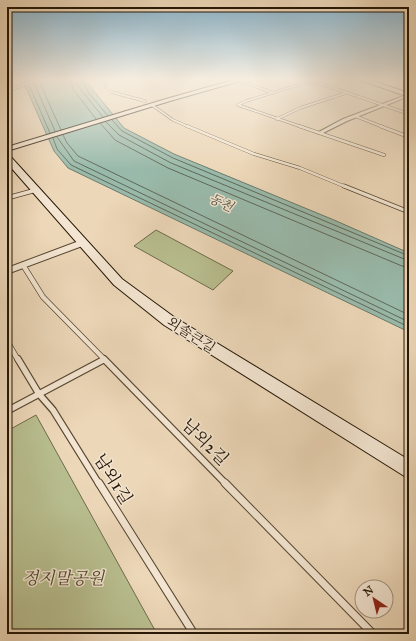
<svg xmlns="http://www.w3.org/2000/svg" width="416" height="641" viewBox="0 0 416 641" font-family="'IM FELL Great Primer','Noto Serif KR',serif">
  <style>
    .green { fill: #b8be8f; stroke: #6e6a4a }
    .water { fill: #99baab; stroke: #6b7969 }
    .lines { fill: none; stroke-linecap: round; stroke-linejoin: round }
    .shore { stroke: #5f6858; stroke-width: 1 }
    .lane-far5-casing { stroke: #574732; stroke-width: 3 }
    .lane-far4-casing { stroke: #574732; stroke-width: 3.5 }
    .lane-far3-casing { stroke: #574732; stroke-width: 5 }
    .lane-far2-casing { stroke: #574732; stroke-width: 6 }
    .lane-far1-casing { stroke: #574732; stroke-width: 8 }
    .lane-casing { stroke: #574732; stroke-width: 9 }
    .street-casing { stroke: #574732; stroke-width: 2 }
    .secondary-casing { stroke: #251706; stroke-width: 2 }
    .lane-far5 { stroke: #f3e5d1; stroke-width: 2 }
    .lane-far4 { stroke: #f3e5d1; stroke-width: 2.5 }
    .lane-far3 { stroke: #f3e5d1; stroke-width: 3.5 }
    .lane-far2 { stroke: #f3e5d1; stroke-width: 4.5 }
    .lane-far1 { stroke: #f3e5d1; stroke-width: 5.5 }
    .lane { stroke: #f3e5d1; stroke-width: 7 }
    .street { fill: #f3e5d1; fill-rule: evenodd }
    .secondary { fill: #f3e5d1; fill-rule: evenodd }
    .labels { text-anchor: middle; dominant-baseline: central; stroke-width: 3; stroke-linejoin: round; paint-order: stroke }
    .far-water-label { font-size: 13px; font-style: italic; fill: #4e5040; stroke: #f3e5d1 }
    .street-label { font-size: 14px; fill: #251706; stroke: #f3e5d1 }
    .near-street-label { font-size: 17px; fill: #251706; stroke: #f3e5d1 }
    .near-park-label { font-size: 17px; font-style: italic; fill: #51492f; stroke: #f3e5d1 }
  </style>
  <rect width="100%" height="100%" fill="#ecd7b8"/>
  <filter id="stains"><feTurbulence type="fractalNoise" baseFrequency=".005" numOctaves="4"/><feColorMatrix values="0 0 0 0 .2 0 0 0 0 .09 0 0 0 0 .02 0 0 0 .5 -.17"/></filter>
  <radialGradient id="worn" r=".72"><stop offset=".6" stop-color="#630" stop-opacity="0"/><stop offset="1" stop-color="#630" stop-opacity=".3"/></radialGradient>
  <path class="green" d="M 156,230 L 233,271 L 213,290 L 134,246 Z
    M 36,415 L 157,634 L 7,634 L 7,431 Z"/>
  <path class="water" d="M 20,79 L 84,79 L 124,128 L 174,154 L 334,220 L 409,253 L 409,332 L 68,168 L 54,151 L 27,90 Z"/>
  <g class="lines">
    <path class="shore" d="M 70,79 L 73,89 L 96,119
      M 76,79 L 78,86 L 103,117
      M 81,79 L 88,92 L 108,116
      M 39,81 L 61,130
      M 34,83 L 55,131
      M 29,85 L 50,133
      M 112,120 L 122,131 L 173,158 L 409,256
      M 106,122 L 119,135 L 171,163 L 409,261
      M 100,123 L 115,140 L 168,168 L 402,266 L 409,267
      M 63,135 L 67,143 L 78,156 L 409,315
      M 57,137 L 74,161 L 409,322
      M 53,138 L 57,149 L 71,165 L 409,327"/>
    <defs>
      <path id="lane-far5" d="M 104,79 L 107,88 L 111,92 L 145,101
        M 241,81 L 273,93
        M 313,81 L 409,114
        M 7,91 L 40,79
        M 152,105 L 173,120 L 189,127
        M 238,105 L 302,127
        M 238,105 L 246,101 L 318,79
        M 355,116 L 383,127
        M 277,119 L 300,108 L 346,93
        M 7,124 L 7,126"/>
      <path id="lane-far4" d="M 187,126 L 254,154 L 300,168 L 346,187
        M 299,126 L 384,155
        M 380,126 L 409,137"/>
      <path id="lane-far3" d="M 344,186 L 409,212
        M 7,198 L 36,190"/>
      <path id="lane-far2" d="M 23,265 L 43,297 L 105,360
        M 7,341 L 18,360"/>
      <path id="lane-far1" d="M 18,359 L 39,394 L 53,410 L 99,484
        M 104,359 L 226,484
        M 7,411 L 103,360"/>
      <path id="lane" d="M 99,483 L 194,634
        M 225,483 L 373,634"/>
      <path id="street" d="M 409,94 L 409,96 L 347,121 L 321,134 L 317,133 L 343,119 Z
        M 79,241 L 82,241 L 86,243 L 85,245 L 7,274 L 7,268 Z"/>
      <path id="secondary" d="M 237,79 L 247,79 L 170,101 L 7,151 L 7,147 L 166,99 Z
        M 357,79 L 366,79 L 409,93 L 409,97 Z
        M 7,156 L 10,156 L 122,279 L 174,317 L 409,460 L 409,479 L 164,325 L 114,285 L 7,163 Z"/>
    </defs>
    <use href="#lane-far5" class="lane-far5-casing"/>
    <use href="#lane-far4" class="lane-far4-casing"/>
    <use href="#lane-far3" class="lane-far3-casing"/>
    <use href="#lane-far2" class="lane-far2-casing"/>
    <use href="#lane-far1" class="lane-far1-casing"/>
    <use href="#lane" class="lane-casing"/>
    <use href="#street" class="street-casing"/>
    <use href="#secondary" class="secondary-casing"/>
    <use href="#lane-far5" class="lane-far5"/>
    <use href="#lane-far4" class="lane-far4"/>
    <use href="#lane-far3" class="lane-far3"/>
    <use href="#lane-far2" class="lane-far2"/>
    <use href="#lane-far1" class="lane-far1"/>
    <use href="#lane" class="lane"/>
    <use href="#street" class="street"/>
    <use href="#secondary" class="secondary"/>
  </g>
  <linearGradient id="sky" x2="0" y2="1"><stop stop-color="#88b6d0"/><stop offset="0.47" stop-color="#f6eddf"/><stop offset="1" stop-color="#f6eddf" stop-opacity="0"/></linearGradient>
  <rect width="416" height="169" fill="url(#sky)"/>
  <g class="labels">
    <g class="far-water-label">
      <text transform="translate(221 203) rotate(25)">동천</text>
    </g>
    <g class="street-label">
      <text transform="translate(191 335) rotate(33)">외솔큰길</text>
    </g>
    <g class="near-street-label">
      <text transform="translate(205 442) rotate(45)">남외2길</text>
      <text transform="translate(113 479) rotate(58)">남외1길</text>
    </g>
    <g class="near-park-label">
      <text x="63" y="578">정지말공원</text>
    </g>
  </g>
  <rect width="416" height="641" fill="none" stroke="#ecd7b8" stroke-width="24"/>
  <rect x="8" y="8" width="400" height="625" fill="none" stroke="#251706" stroke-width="2"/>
  <rect x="12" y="12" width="392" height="617" fill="none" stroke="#251706"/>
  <g transform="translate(374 599) rotate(325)"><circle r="19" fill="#f3e5d1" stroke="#a19380"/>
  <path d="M0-3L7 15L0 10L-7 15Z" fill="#8f2418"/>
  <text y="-6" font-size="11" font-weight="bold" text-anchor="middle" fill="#251706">N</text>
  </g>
  <rect width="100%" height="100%" filter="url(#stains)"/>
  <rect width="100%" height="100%" fill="url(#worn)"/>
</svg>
